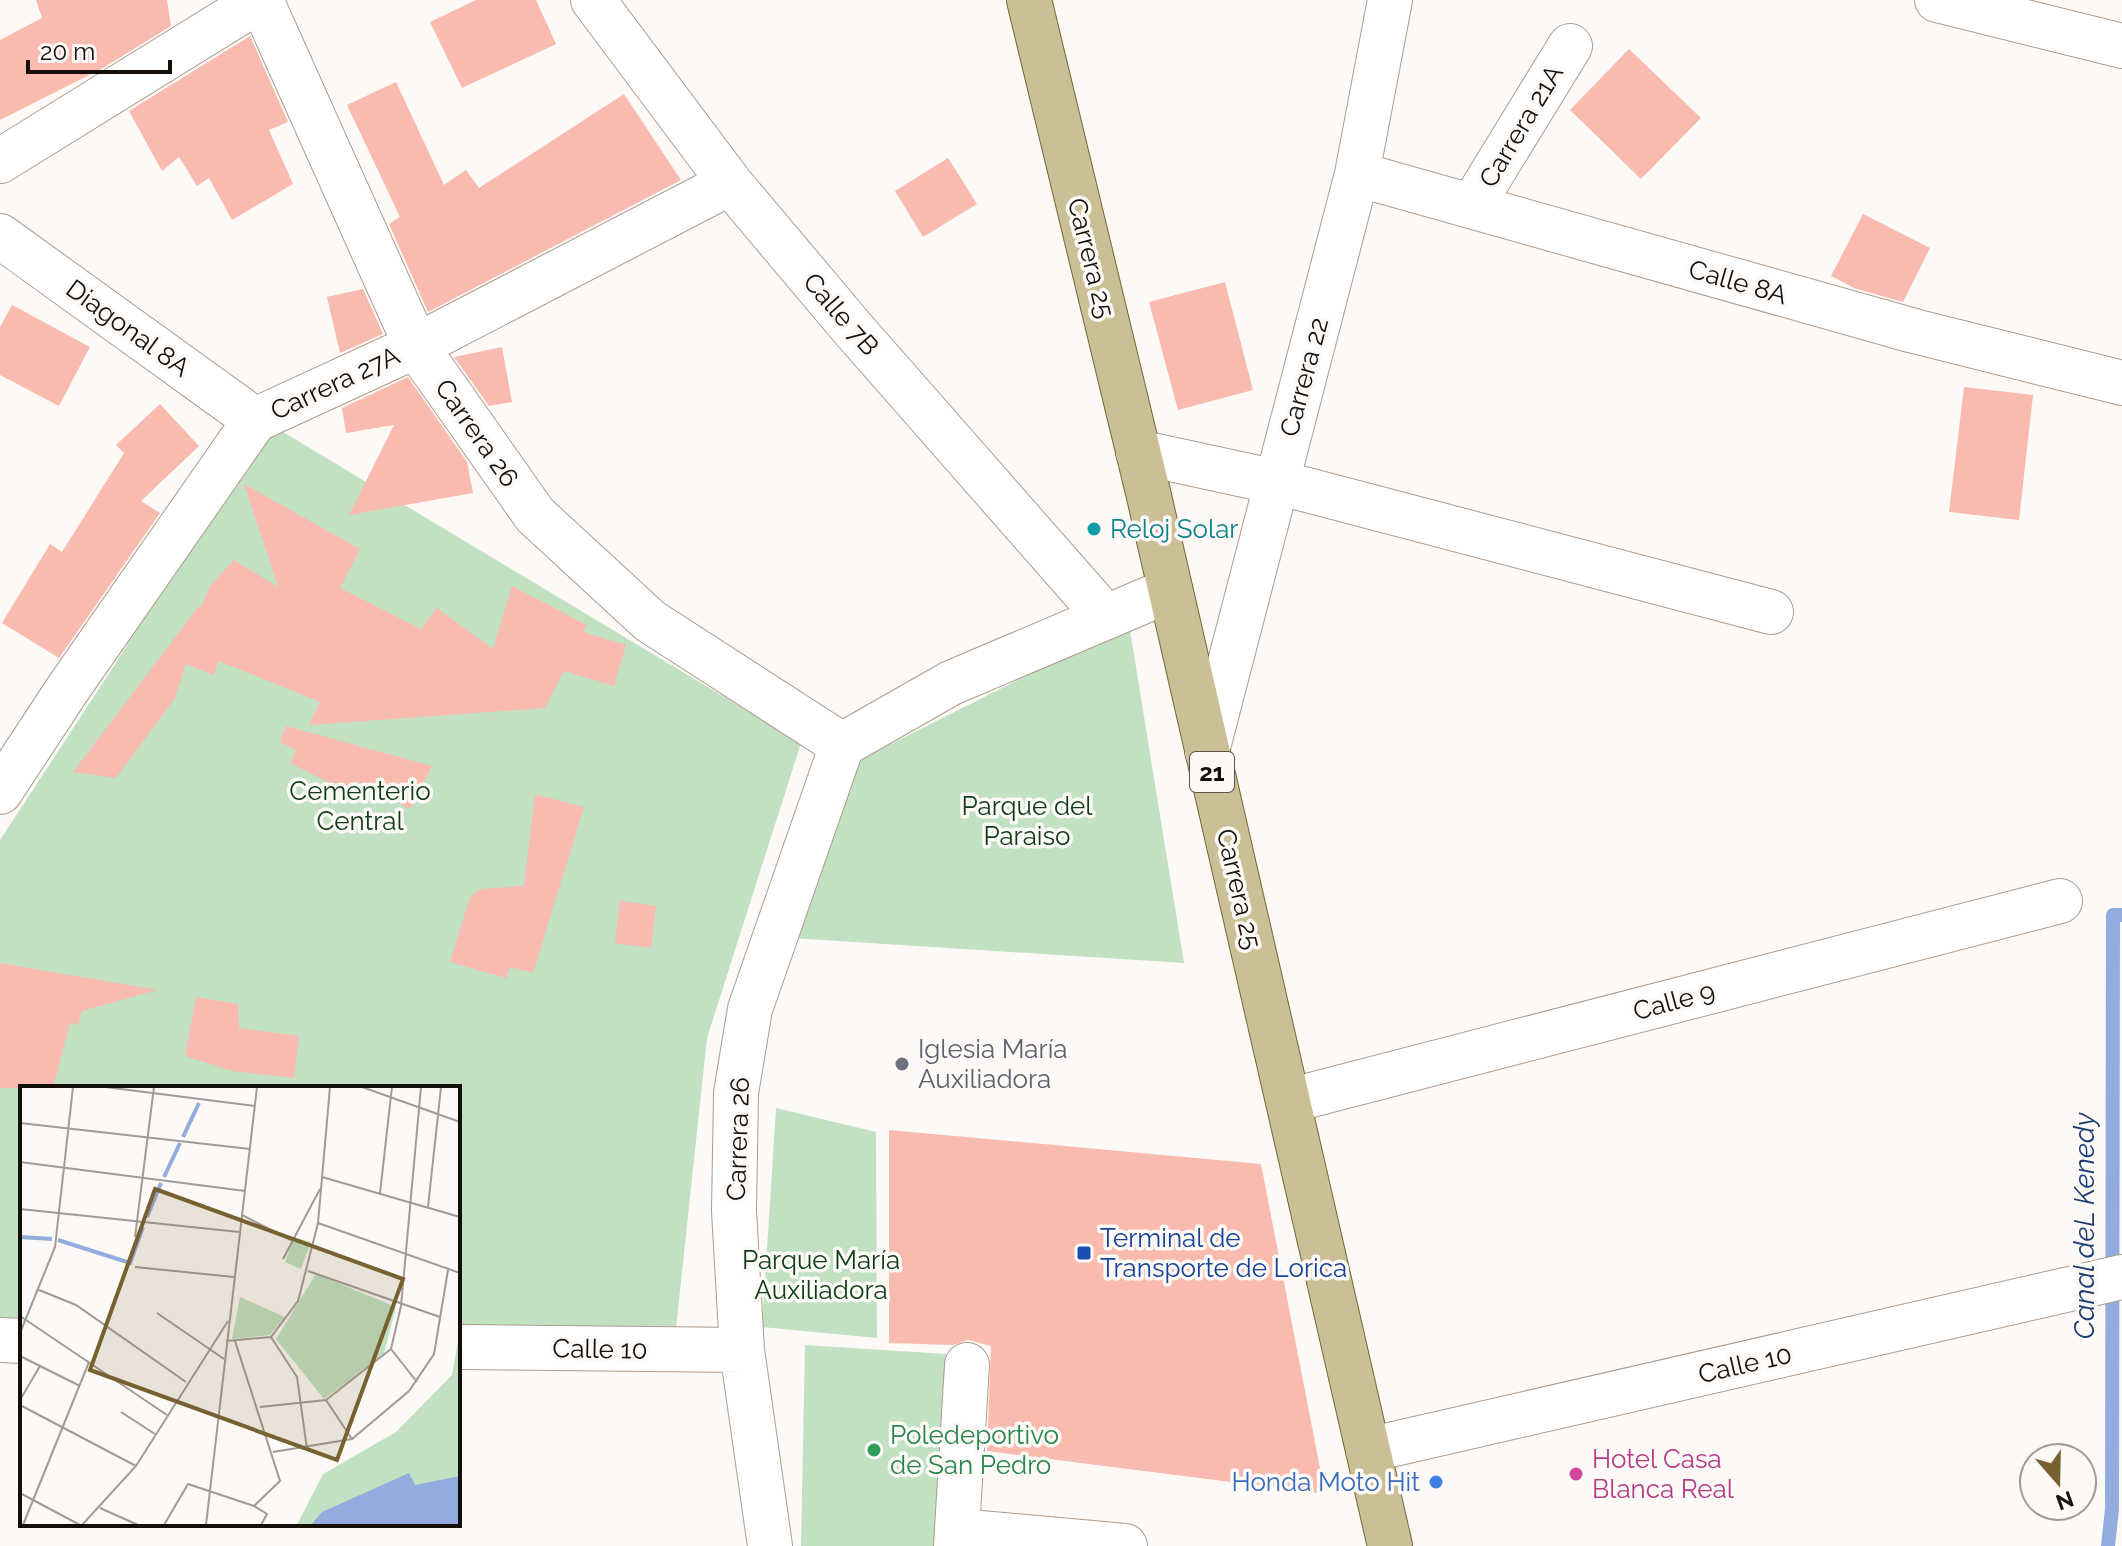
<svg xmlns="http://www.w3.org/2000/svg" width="2122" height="1546" viewBox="0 0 2122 1546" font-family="Raleway,sans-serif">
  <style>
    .green { fill: #c1e1c2 }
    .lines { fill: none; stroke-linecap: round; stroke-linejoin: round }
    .stream { stroke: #92addd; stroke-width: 14 }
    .building { fill: #f9baaf }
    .street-casing { stroke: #af9b8c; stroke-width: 46 }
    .primary-casing { stroke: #766536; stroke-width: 46 }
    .street { stroke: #fff; stroke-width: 44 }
    .primary { stroke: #cbbf95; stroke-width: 44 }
    .culture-dot { fill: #0f9aa8; stroke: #fdf9f6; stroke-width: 3 }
    .worship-dot { fill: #6b7280; stroke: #fdf9f6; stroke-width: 3 }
    .transit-dot { fill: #1a4fb4; stroke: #fdf9f6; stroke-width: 3 }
    .leisure-dot { fill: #2e9e5b; stroke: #fdf9f6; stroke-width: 3 }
    .hotel-dot { fill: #d1479c; stroke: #fdf9f6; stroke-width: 3 }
    .shop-dot { fill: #3f7fe0; stroke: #fdf9f6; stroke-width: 3 }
    .labels { text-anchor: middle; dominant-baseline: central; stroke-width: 7; stroke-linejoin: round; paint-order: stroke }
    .shield { fill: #fdf9f6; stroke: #5b5550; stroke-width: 2 }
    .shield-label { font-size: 24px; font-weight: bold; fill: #160f09 }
    .street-label { font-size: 26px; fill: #160f09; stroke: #fdf9f6 }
    .culture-label { font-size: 26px; fill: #0d838f; stroke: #fdf9f6; text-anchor: start }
    .park-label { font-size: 26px; fill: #0d3d15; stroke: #fdf9f6 }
    .worship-label { font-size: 26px; fill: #5b616d; stroke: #fdf9f6; text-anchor: start }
    .transit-label { font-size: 26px; fill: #164399; stroke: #fdf9f6; text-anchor: start }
    .leisure-label { font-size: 26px; fill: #27864d; stroke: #fdf9f6; text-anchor: start }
    .hotel-label { font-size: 26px; fill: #b23c85; stroke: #fdf9f6; text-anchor: start }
    .shop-label { font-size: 26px; fill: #366cbe; stroke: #fdf9f6; text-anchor: end }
    .water-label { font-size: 28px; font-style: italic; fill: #1b3b74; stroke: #fdf9f6 }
    .inset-river { fill: none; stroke: #92addd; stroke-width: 4 }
    .inset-road { fill: none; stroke: #a19b97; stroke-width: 2 }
    .view { fill: #786131; fill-opacity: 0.15; stroke: #786131; stroke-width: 4 }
    .inset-edge { fill: none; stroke: #160f09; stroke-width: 4 }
  </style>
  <rect width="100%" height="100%" fill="#fdf9f6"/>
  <path class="green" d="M 268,423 L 801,743 L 707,1038 L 674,1347 L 458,1338 L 458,1088 L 22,1088 L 22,1320 L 0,1319 L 0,840 L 108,675 Z
    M 1129,624 L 1184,963 L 791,938 L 855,762 Z
    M 776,1108 L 876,1132 L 877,1338 L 762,1327 Z
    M 805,1345 L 946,1354 L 942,1546 L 801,1546 Z"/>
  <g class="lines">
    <path class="stream" d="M 2108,1546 L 2112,1509 L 2113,915 L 2122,915"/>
  </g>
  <path class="building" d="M 36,0 L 167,0 L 171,26 L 103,68 L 0,120 L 0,40 L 42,18 Z
    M 476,0 L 536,0 L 556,44 L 462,88 L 430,22 Z
    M 250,36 L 288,122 L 269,130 L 293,184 L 232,220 L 209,178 L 197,186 L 179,157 L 162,171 L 129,111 Z
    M 1629,49 L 1701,118 L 1641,179 L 1570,110 Z
    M 396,82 L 444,185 L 466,170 L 479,188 L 624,94 L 681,180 L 428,312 L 389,224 L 400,217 L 347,105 Z
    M 948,158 L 977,204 L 923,237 L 895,191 Z
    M 1863,214 L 1930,248 L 1903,302 L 1854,288 L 1831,276 Z
    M 1225,282 L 1253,390 L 1178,410 L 1149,302 Z
    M 363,289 L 383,334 L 340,353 L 327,297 Z
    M 12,305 L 90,347 L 59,406 L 0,375 L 0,327 Z
    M 502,347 L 512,402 L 489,406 L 454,357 Z
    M 408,377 L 467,462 L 473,493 L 349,515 L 394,425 L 346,433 L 342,408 Z
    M 1964,387 L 2033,395 L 2019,520 L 1949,512 Z
    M 160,404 L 199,446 L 141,501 L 160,513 L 59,658 L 2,623 L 50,544 L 62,552 L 124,453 L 116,445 Z
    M 244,484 L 360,549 L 340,588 L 421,629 L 437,608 L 493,649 L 512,586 L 587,625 L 583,632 L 626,645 L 614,686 L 564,671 L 545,708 L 309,725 L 320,702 L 219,661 L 213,675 L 186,664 L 175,698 L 116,778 L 73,772 L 199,606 L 201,607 L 210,586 L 234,560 L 278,587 Z
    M 286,726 L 432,766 L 410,809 L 357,781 L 350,793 L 290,763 L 296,750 L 280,742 Z
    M 535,794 L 584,807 L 533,973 L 510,967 L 506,978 L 450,962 L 470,897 L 480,889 L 524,886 Z
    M 620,901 L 656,906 L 651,948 L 615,943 Z
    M 0,963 L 157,990 L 82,1011 L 78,1025 L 70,1023 L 53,1088 L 0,1088 Z
    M 196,997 L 238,1004 L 239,1028 L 299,1036 L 294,1078 L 232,1071 L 185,1056 Z
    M 889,1130 L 1261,1164 L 1325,1494 L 987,1451 L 991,1346 L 968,1340 L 953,1345 L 889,1343 Z"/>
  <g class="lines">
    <defs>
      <path id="street" d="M 261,0 L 416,346 L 535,515 L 650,621 L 842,745
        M 593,0 L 730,183 L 853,329 L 1105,616
        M 1937,0 L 2122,46
        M 0,161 L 260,0
        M 1357,174 L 1914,331 L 2122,383
        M 1472,206 L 1570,46
        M 0,236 L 255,420
        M 1138,452 L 1277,482 L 1771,612
        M 1207,751 L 1357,174 L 1390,0
        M 0,792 L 67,690 L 255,420 L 416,346 L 730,183
        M 1288,1101 L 2060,901
        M 0,1340 L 22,1341
        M 458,1347 L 742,1350
        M 1368,1450 L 2122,1277
        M 958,1531 L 1125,1546
        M 770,1546 L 742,1350 L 734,1211 L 736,1093 L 750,1009 L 842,745 L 951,683 L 1170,590
        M 956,1546 L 967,1365"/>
      <path id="primary" d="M 1029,0 L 1148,492 L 1390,1546"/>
    </defs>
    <use href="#street" class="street-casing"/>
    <use href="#primary" class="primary-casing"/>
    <use href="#street" class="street"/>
    <use href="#primary" class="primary"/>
  </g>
  <circle class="culture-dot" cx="1094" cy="529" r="8"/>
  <circle class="worship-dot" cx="902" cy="1064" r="8"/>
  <rect class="transit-dot" x="1076" y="1245" width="16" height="16" rx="4"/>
  <circle class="leisure-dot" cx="874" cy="1450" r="8"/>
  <circle class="hotel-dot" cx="1576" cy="1474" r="8"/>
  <circle class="shop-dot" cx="1436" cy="1482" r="8"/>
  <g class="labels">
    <rect class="shield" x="1190" y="752" width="44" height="40" rx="6"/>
    <g class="shield-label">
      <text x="1212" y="772">21</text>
    </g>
    <g class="street-label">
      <text transform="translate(1521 126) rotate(-59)">Carrera 21A</text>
      <text transform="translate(1091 258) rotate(76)">Carrera 25</text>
      <text transform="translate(1738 282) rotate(16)">Calle 8A</text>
      <text transform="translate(841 314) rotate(49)">Calle 7B</text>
      <text transform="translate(128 328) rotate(36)">Diagonal 8A</text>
      <text transform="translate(1304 377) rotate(-75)">Carrera 22</text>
      <text transform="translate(335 383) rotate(-25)">Carrera 27A</text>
      <text transform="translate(477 433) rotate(55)">Carrera 26</text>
      <text transform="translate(1239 889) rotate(77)">Carrera 25</text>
      <text transform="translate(1674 1001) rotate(-15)">Calle 9</text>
      <text transform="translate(738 1139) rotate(-88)">Carrera 26</text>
      <text transform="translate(600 1349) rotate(1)">Calle 10</text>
      <text transform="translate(1745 1364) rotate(-13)">Calle 10</text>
    </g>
    <g class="culture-label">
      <text x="1110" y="529">Reloj Solar</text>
    </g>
    <g class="park-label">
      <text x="360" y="791">Cementerio<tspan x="360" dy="30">Central</tspan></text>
      <text x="1027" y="806">Parque del<tspan x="1027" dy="30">Paraiso</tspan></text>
      <text x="821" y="1260">Parque María<tspan x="821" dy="30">Auxiliadora</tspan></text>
    </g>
    <g class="worship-label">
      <text x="918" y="1049">Iglesia María<tspan x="918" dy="30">Auxiliadora</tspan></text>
    </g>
    <g class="transit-label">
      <text x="1100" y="1238">Terminal de<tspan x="1100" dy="30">Transporte de Lorica</tspan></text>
    </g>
    <g class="leisure-label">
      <text x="890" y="1435">Poledeportivo<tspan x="890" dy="30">de San Pedro</tspan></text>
    </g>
    <g class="hotel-label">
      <text x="1592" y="1459">Hotel Casa<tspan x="1592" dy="30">Blanca Real</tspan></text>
    </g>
    <g class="shop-label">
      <text x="1420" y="1482">Honda Moto Hit</text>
    </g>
    <g class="water-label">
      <text transform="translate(2084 1226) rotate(-90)">Canal deL Kenedy</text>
    </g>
  </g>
  <g transform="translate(20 1086)">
    <rect width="440" height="440" fill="#fdf9f6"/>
    <path d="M 274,151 L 291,156 L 281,183 L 265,176 ZM 296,188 L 376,221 L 364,268 L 304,313 L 256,253 ZM 220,211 L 265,231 L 250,249 L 212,253 ZM 440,244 L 440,439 L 277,439 L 303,388 L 376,346 L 432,289 Z" fill="#c1e1c2"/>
    <path d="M 389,387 L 395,399 L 440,390 L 440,439 L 291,439 L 302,426 Z" fill="#92addd"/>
    <path class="inset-river" d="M 163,51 L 179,17M 144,91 L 160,57M 127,131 L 141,97M 0,151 L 32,153M 38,154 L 110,177 L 123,141"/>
    <path class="inset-road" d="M 85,1 L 235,20M 342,1 L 440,36M 0,37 L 230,63M 0,76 L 225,105M 302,91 L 440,131M 360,107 L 372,1M 408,121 L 421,1M 0,123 L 219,146M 222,129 L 271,154M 298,137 L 440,187M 115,151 L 134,1M 263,173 L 300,103M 115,181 L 214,191M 288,185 L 420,231M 19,204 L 56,219 L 166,296M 137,227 L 204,273M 0,230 L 147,329M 0,247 L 35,161 L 53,1M 251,251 L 277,291 L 287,363M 206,255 L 251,251 L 278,215 L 298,137 L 310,1M 215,255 L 260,395 L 234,420M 371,263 L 397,296M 0,270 L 60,300M 0,314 L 20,280M 306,314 L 332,353M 0,319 L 116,380M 240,321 L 306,314 L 371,263 L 381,220 L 401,1M 101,326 L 135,348M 253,366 L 332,353 L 389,305 L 414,268 L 428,184M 0,407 L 60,439M 80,422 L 118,439M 3,439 L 69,276M 62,439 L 116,380 L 208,235M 144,439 L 168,398 L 234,420 L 247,428 L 241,439M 186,439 L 237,1"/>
    <path class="view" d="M 135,103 L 383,193 L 317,374 L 70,284 Z"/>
    <rect width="440" height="440" class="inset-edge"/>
  </g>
  <g transform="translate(2058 1482) rotate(160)"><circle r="38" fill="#fdf9f6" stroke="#a19b97" stroke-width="2"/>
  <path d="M0-6L14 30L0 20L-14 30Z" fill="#786131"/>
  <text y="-12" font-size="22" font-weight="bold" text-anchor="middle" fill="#160f09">N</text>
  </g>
  <path d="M28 60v12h142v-12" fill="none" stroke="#160f09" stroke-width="4"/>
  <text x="40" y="60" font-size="24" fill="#160f09" stroke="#fdf9f6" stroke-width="6" paint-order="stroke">20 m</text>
</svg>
